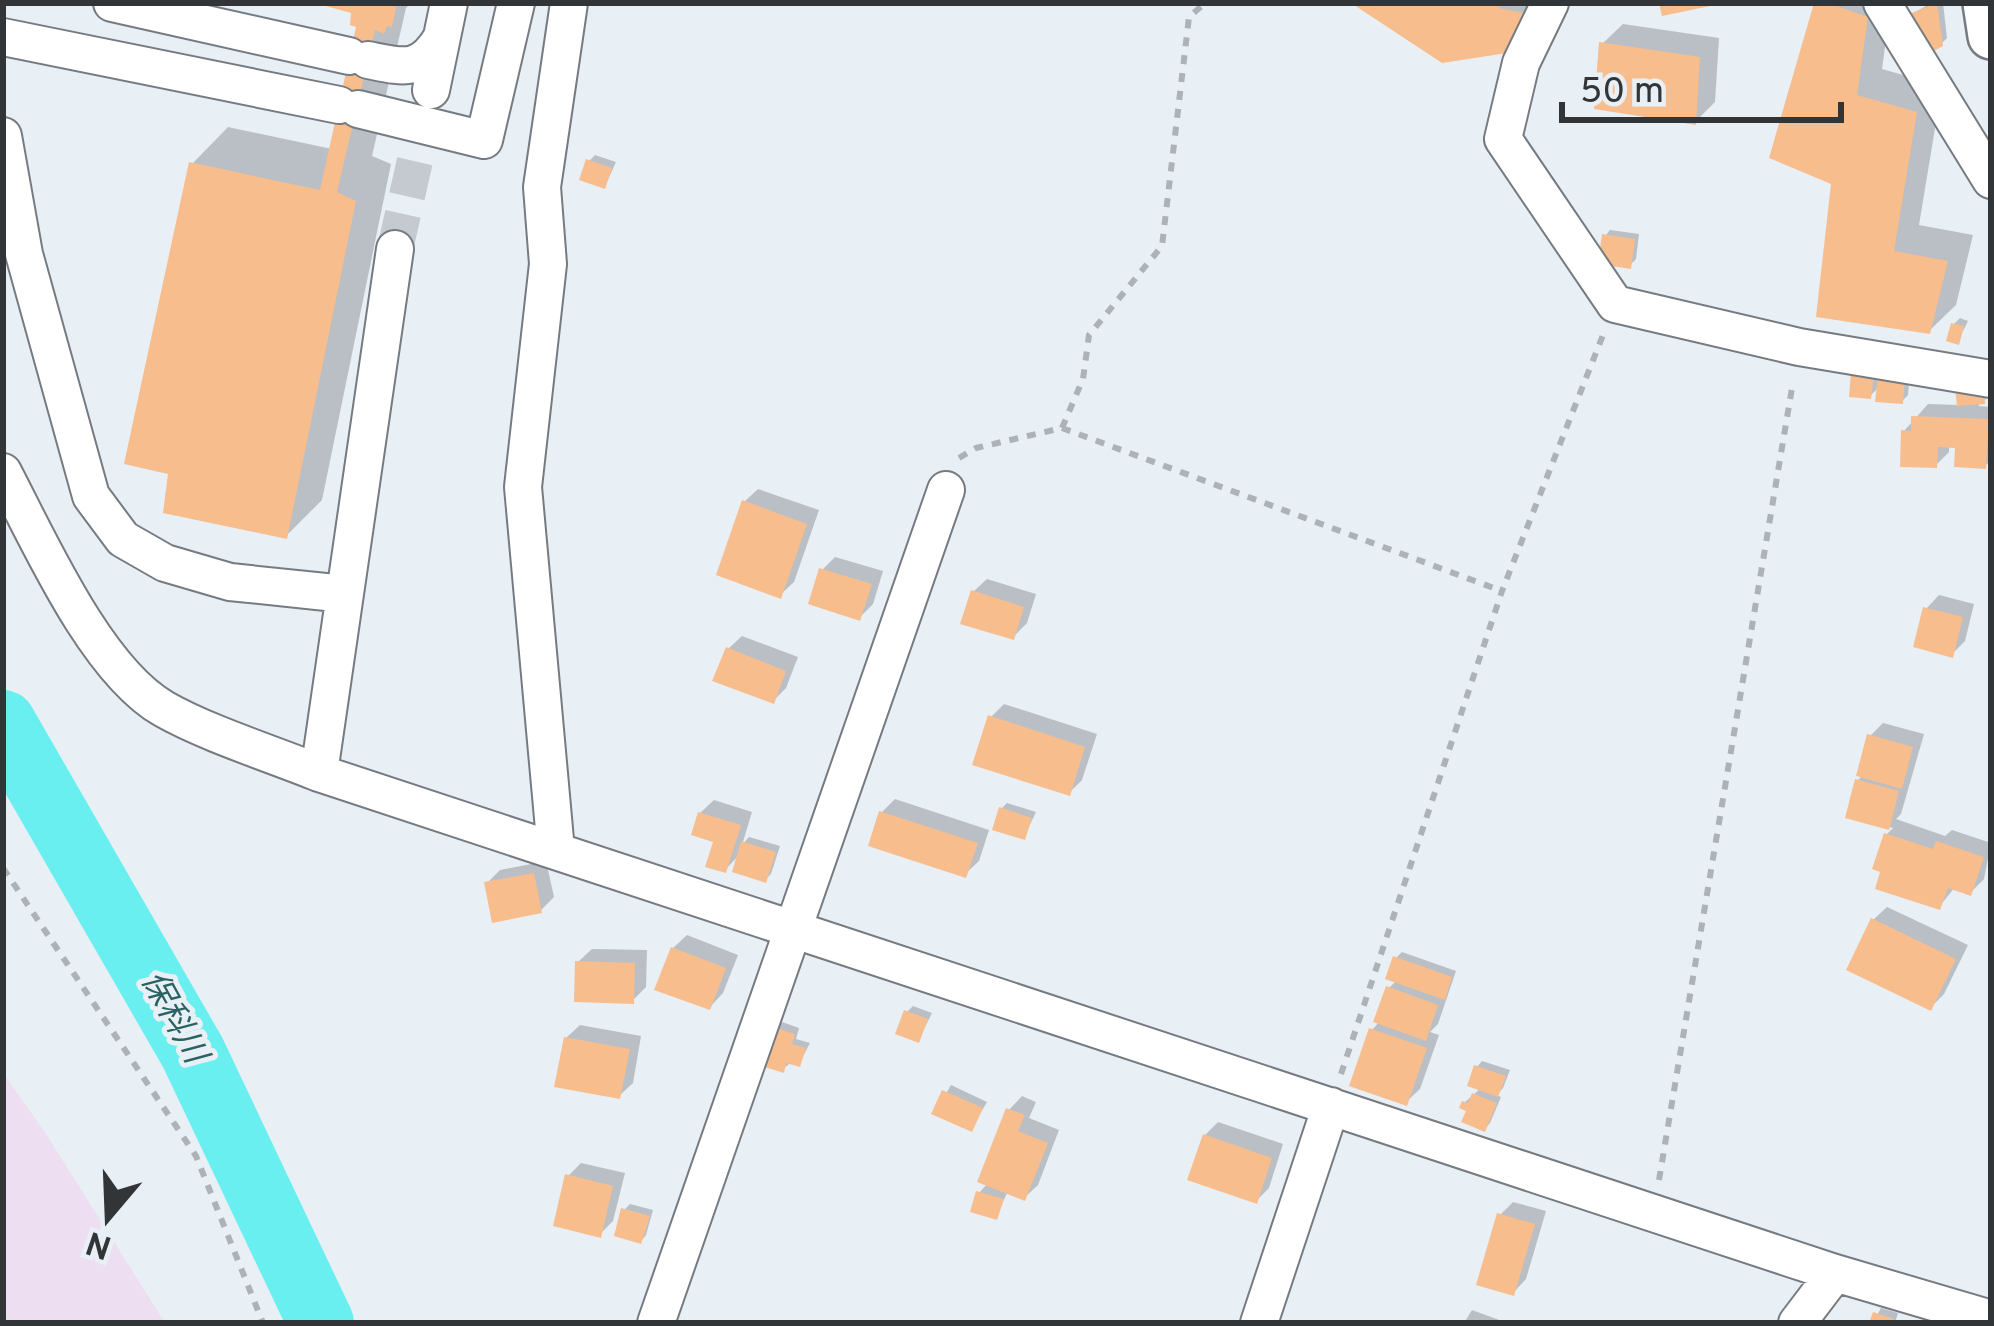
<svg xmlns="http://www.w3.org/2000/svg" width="1994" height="1326" viewBox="0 0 1994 1326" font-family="Overpass,'Noto Sans JP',sans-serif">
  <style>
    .education { fill: #eddef1 }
    .shadow { fill: #0003 }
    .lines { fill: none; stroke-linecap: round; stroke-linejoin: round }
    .river { stroke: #6aeff0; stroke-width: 66 }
    .building { fill: #f8bd8d }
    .minor-tunnel { stroke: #c4cacf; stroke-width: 36; stroke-dasharray: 36 18; stroke-linecap: butt }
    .minor-casing { stroke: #757b80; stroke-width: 40 }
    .major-casing { stroke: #757b80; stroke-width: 50 }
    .path { stroke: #adb2b7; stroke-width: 6; stroke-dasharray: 9 9; stroke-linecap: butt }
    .minor { stroke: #fff; stroke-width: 36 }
    .major { stroke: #fff; stroke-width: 45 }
    .labels { text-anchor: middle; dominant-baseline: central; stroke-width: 10; stroke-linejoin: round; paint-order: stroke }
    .water-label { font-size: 33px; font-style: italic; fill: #2a6162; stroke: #e8eff5 }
  </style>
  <rect width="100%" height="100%" fill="#e8eff5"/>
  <path class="education" d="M 3,1073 L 46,1134 L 165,1323 L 3,1323 Z"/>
  <path class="shadow" d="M 320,3 L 411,3 L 406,8 L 372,156 L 391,164 L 322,500 L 286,536 L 192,164 L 228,127 L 332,149 L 359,24 L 354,10 Z
    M 1360,3 L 1542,3 L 1527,30 Z
    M 1817,3 L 1891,3 L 1882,69 L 1942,86 L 1919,225 L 1973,235 L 1956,305 L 1929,331 L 1834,183 Z
    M 1931,3 L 1943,3 L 1947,38 L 1941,44 L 1912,14 Z
    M 1623,24 L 1719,38 L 1715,102 L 1695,122 L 1602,44 Z
    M 595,155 L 616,162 L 605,186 L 589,161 Z
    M 1610,230 L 1639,234 L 1636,259 L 1630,265 L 1605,236 Z
    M 1960,318 L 1968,321 L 1958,341 L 1954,324 Z
    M 1886,369 L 1910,371 L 1908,395 L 1902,401 L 1880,386 L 1870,396 L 1852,394 L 1878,370 L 1877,379 Z
    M 1958,389 L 1990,395 L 1978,406 L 1991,407 L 1991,460 L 1985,466 L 1958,445 L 1949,445 L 1949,452 L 1936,465 L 1904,431 L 1928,404 L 1959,405 Z
    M 758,489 L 819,510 L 794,582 L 780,595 L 744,502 Z
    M 835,557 L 883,571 L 873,604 L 860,617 L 822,570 Z
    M 987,579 L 1036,594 L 1027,623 L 1013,637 L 973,592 Z
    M 1939,595 L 1974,604 L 1965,641 L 1952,654 L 1926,609 Z
    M 742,636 L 798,657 L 786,688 L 773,701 L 728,649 Z
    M 1004,704 L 1097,734 L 1082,780 L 1069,793 L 991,717 Z
    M 1883,723 L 1924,734 L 1901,814 L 1896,819 L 1945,836 L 1952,830 L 1991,843 L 1984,879 L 1970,893 L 1955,887 L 1939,907 L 1887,834 L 1893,828 L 1848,816 L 1858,780 L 1863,775 L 1870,736 Z
    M 895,799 L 989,830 L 979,861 L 965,874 L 882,812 Z
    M 714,800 L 752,812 L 742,845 L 749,837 L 780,846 L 771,874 L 765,880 L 740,854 L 725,870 L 716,840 L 700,813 Z
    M 1007,803 L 1036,812 L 1024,837 L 1001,809 Z
    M 546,861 L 554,897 L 541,910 L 487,883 L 500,870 Z
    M 1887,907 L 1968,945 L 1944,994 L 1931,1007 L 1873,920 Z
    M 687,935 L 738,955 L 723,993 L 710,1007 L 673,948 Z
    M 592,949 L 647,950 L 646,987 L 632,1001 L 578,962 Z
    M 1402,952 L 1456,971 L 1438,1024 L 1430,1032 L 1439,1035 L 1420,1089 L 1406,1102 L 1372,1030 L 1380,1021 L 1389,988 L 1397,980 L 1396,958 Z
    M 913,1006 L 932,1013 L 919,1039 L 907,1012 Z
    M 782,1022 L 799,1028 L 796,1039 L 810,1043 L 799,1064 L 789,1064 L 783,1069 L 776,1028 Z
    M 580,1025 L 641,1036 L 633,1083 L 619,1096 L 566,1038 Z
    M 1482,1061 L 1510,1070 L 1503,1088 L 1496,1095 L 1501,1097 L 1490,1123 L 1485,1128 L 1464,1103 L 1481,1088 L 1477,1067 Z
    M 951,1085 L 987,1102 L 971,1129 L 935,1112 Z
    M 1022,1096 L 1036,1102 L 1029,1118 L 1059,1130 L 1038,1185 L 1024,1198 L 1008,1191 L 996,1217 L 979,1193 L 988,1183 L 1009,1110 Z
    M 1218,1122 L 1283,1144 L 1269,1188 L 1256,1201 L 1205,1135 Z
    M 581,1163 L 625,1173 L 613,1221 L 600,1234 L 568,1176 Z
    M 1513,1202 L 1546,1211 L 1526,1279 L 1513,1293 L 1500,1215 Z
    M 630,1204 L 653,1210 L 646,1235 L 641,1241 L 624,1210 Z
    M 1881,1308 L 1898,1313 L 1895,1323 L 1873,1323 Z
    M 1472,1310 L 1502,1321 L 1501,1323 L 1464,1323 Z"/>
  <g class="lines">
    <path class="river" d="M 3,723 L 193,1053 L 321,1323"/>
  </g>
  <path class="building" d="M 315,3 L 397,3 L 392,27 L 387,26 L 384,34 L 375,30 L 337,192 L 356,201 L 287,539 L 163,513 L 168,474 L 124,464 L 189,162 L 320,190 L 356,27 L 350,25 L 351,13 Z
    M 1351,3 L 1502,3 L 1499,8 L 1529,14 L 1507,53 L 1442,63 Z
    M 1659,3 L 1714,3 L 1715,5 L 1662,16 Z
    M 1814,3 L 1828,3 L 1868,17 L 1857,95 L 1917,112 L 1894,251 L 1948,261 L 1930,334 L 1816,317 L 1831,184 L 1769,158 Z
    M 1937,3 L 1943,46 L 1930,53 L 1909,14 Z
    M 1599,42 L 1700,57 L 1696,125 L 1594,109 Z
    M 586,159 L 612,168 L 605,189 L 579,180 Z
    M 1602,234 L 1635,239 L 1631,269 L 1598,264 Z
    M 1951,323 L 1964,326 L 1959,345 L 1946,341 Z
    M 1851,372 L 1874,375 L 1871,399 L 1849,397 Z
    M 1878,374 L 1905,376 L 1903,404 L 1875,402 Z
    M 1984,386 L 1985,404 L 1957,406 L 1955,388 Z
    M 1911,416 L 1989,419 L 1986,469 L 1954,467 L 1955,448 L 1938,447 L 1937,468 L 1900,467 L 1901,430 L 1911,431 Z
    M 742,500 L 807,524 L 781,599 L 716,575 Z
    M 819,568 L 872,584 L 860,621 L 808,604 Z
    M 971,590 L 1024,607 L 1014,640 L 960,624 Z
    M 1923,607 L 1963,617 L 1953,658 L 1913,647 Z
    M 726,647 L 786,671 L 774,704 L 712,681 Z
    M 988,715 L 1085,747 L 1070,796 L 972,765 Z
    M 1867,734 L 1913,747 L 1902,789 L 1856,776 Z
    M 1855,779 L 1899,791 L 1889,830 L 1845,818 Z
    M 999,807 L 1032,818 L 1025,840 L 992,830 Z
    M 879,811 L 978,843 L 966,878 L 868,846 Z
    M 698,812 L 741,825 L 726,873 L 705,867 L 713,842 L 691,835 Z
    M 1884,833 L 1933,849 L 1936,841 L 1984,857 L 1971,896 L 1948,888 L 1940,910 L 1875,889 L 1880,872 L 1872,869 Z
    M 741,841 L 776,852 L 766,883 L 732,872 Z
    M 534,873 L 542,913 L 492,923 L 484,882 Z
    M 1871,918 L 1956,959 L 1931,1011 L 1846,970 Z
    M 671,947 L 726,968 L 710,1010 L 654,990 Z
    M 1393,956 L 1452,977 L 1445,1000 L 1385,979 Z
    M 575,961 L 635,963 L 634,1004 L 574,1002 Z
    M 1386,986 L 1438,1005 L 1426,1041 L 1373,1022 Z
    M 904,1010 L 928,1019 L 919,1043 L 895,1034 Z
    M 773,1027 L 795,1034 L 792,1044 L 806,1048 L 800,1067 L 786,1063 L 784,1073 L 761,1066 Z
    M 1369,1028 L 1427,1048 L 1407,1106 L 1349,1086 Z
    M 564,1037 L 630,1049 L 620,1099 L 554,1087 Z
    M 1474,1065 L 1506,1076 L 1498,1097 L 1467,1086 Z
    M 942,1090 L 983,1108 L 972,1132 L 931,1114 Z
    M 1472,1093 L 1497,1103 L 1485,1132 L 1461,1122 L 1466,1111 L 1459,1108 L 1462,1101 L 1468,1103 Z
    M 1006,1108 L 1025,1115 L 1018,1131 L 1048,1143 L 1025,1201 L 977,1182 Z
    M 1203,1134 L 1272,1158 L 1257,1204 L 1187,1180 Z
    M 565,1174 L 613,1186 L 601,1238 L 553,1226 Z
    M 976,1191 L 1004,1199 L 997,1220 L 970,1212 Z
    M 621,1208 L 650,1216 L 641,1244 L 614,1236 Z
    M 1497,1213 L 1535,1224 L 1514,1296 L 1476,1285 Z
    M 1873,1312 L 1894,1319 L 1893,1323 L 1869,1323 Z"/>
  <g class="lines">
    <path class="minor-tunnel" d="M 395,249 L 430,94"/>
    <defs>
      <path id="minor" d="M 112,3 L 349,56
        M 1550,3 L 1521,63 L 1503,139 L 1615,304 L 1799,347 L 1991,379
        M 1882,3 L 1991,180
        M 3,37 L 339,105
        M 368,60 C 403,67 420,73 441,39
        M 431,90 L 449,3
        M 358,109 L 484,140 L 516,3
        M 3,136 L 24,254 L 91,496 L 123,539 L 165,563 L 230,582 L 345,594
        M 3,472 C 39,541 96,670 164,709 C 206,733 272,754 319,773 L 1835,1273 L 1991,1319
        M 319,773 L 395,249
        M 556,851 L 523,487 L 548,264 L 542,187 L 569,3
        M 656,1323 L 946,490
        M 1259,1323 L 1331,1106
        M 1797,1323 L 1835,1273"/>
      <path id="major" d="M 1986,3 L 1991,36"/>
    </defs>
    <use href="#minor" class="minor-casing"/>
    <use href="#major" class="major-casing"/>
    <path class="path" d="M 1062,428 L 1502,591
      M 959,458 L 976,448 L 1062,428 L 1083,379 L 1089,335 L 1162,246 L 1189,17 L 1205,3
      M 3,868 L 196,1156 L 263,1323
      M 1341,1074 L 1502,591 L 1603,335
      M 1659,1180 L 1793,382"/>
    <use href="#minor" class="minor"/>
    <use href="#major" class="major"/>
  </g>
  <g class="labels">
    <g class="water-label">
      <text transform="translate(172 1018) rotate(61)">保科川</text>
    </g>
  </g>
  <rect width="1994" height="1326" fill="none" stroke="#323537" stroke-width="12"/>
  <g transform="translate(108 1218) rotate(199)" stroke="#e8eff5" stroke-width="9" paint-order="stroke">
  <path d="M0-9L21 45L0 30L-21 45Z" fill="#323537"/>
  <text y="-18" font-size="33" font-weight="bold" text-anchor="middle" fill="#323537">N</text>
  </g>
  <path d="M1562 102v18h279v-18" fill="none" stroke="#323537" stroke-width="6"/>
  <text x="1580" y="102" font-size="36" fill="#323537" stroke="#e8eff5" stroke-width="9" paint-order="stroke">50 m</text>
</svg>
